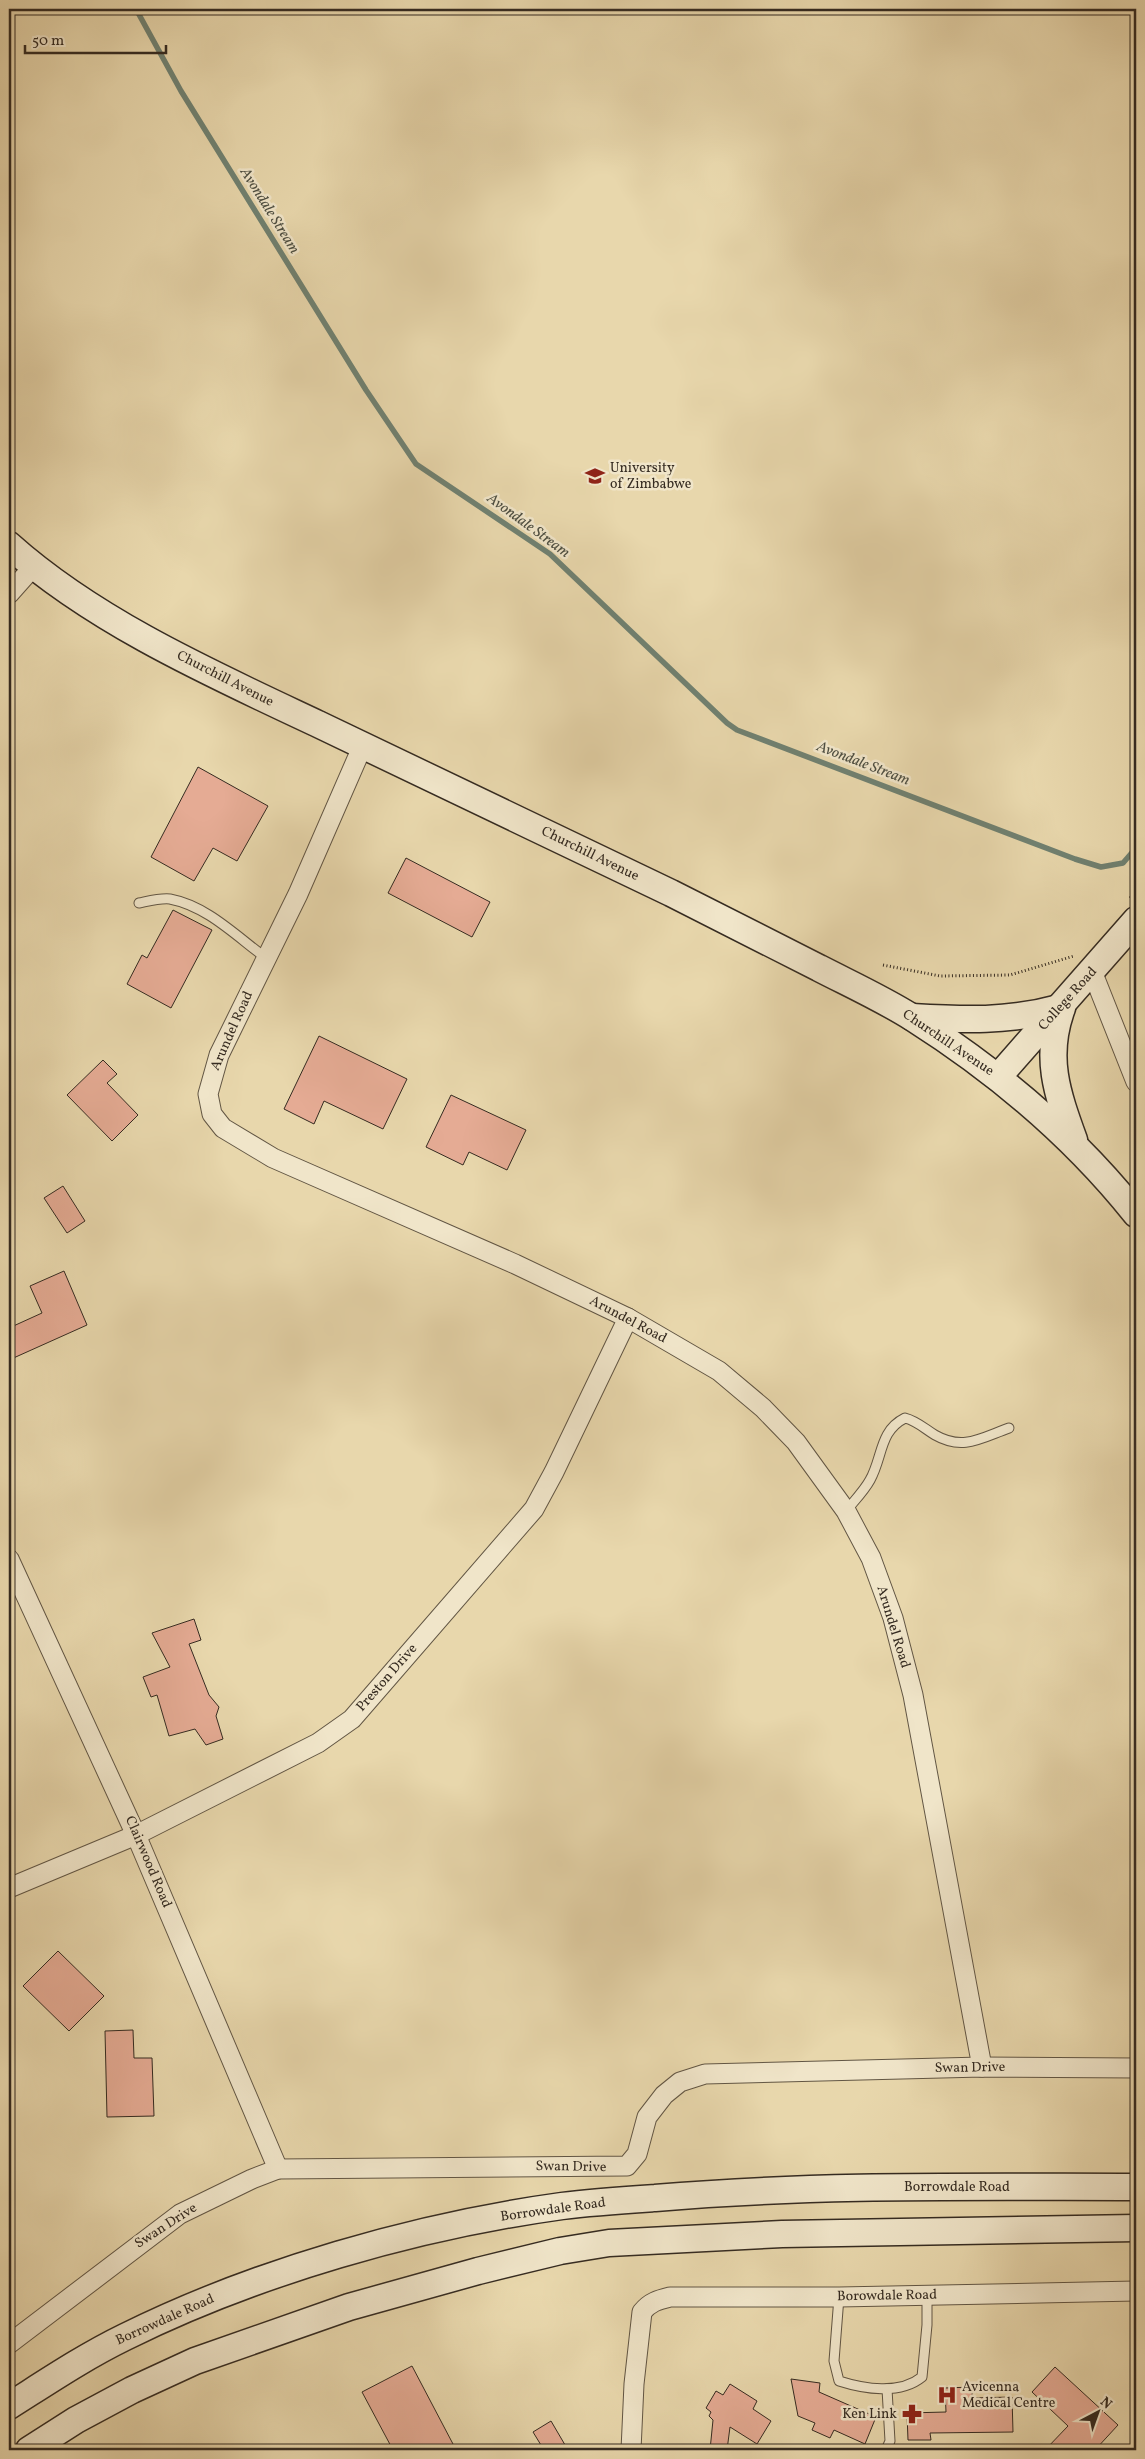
<svg xmlns="http://www.w3.org/2000/svg" width="1145" height="2459" font-family="Vollkorn,serif">
<rect width="100%" height="100%" fill="#e8d7ac"/>
<filter id="stains"><feTurbulence type="fractalNoise" baseFrequency=".004" numOctaves="4"/><feColorMatrix values="0 0 0 0 .2 0 0 0 0 .09 0 0 0 0 .02 0 0 0 .5 -.17"/></filter>
<radialGradient id="worn" r=".72"><stop offset=".6" stop-color="#630" stop-opacity="0"/><stop offset="1" stop-color="#630" stop-opacity=".3"/></radialGradient>
<g fill="none" stroke-linecap="round" stroke-linejoin="round">
<polyline stroke="#708171" stroke-width="5.5" points="136,9 181,91 366,390 416,464 550,554 727,723 737,730 1075,859 1101,867 1123,863 1136,848"/>
</g>
<g fill="#e5ab94" stroke="#352b21">
<polygon points="198,767 268,806 237,861 213,848 194,881 151,857"/>
<polygon points="406,858 490,902 472,937 388,893"/>
<polygon points="173,910 212,930 171,1008 127,984 142,955 147,958"/>
<polygon points="319,1036 407,1079 383,1129 324,1101 314,1124 284,1109"/>
<polygon points="103,1060 117,1074 107,1083 138,1115 112,1141 67,1095"/>
<polygon points="451,1095 526,1130 507,1170 469,1152 463,1165 426,1147"/>
<polygon points="63,1186 85,1221 67,1233 44,1198"/>
<polygon points="64,1271 87,1325 9,1360 9,1328 42,1313 30,1286"/>
<polygon points="194,1619 201,1640 189,1644 209,1695 219,1707 216,1716 223,1739 206,1745 195,1729 169,1736 157,1695 151,1697 143,1677 170,1667 152,1633"/>
<polygon points="58,1951 104,1996 69,2031 23,1986"/>
<polygon points="133,2030 134,2058 152,2058 154,2116 107,2117 105,2031"/>
<polygon points="412,2366 453,2444 442,2450 393,2450 362,2392"/>
<polygon points="1055,2367 1118,2425 1095,2450 1045,2450 1068,2426 1032,2392"/>
<polygon points="791,2379 820,2383 819,2392 876,2417 865,2444 834,2430 830,2438 812,2430 815,2423 798,2416"/>
<polygon points="730,2384 757,2401 753,2409 771,2421 757,2444 730,2427 727,2450 710,2450 713,2420 709,2416 711,2412 706,2408 716,2391 723,2395"/>
<polygon points="972,2387 972,2398 1012,2397 1013,2432 930,2433 931,2440 908,2440 907,2413 946,2412 945,2388"/>
<polygon points="551,2421 568,2450 544,2450 533,2432"/>
</g>
<g fill="none" stroke-linecap="round" stroke-linejoin="round">
<defs>
<g id="lane">
<path d="M139,903C149,901 160,898 170,899C207,906 236,936 266,958"/>
<path d="M846,1511C854,1501 864,1491 870,1480C883,1457 879,1431 905,1418C917,1421 925,1429 935,1435C963,1451 981,1438 1009,1428"/>
<path d="M839,2297L834,2361L839,2381C864,2389 900,2395 922,2377L927,2325V2295"/>
<polyline points="886,2450 890,2441 887,2389"/>
</g>
<g id="street">
<polyline points="9,594 33,567"/>
<polyline points="363,745 298,894 219,1055 208,1094 212,1114 223,1128 273,1158 515,1264 628,1318 719,1371 763,1408 796,1442 846,1511 871,1558 893,1618 913,1695 982,2067"/>
<polyline points="1092,971 1136,1082"/>
<polyline points="9,1559 136,1835 278,2169"/>
<polyline points="9,1888 136,1835 318,1743 352,1719 534,1509 554,1472 628,1318"/>
<polyline points="9,2344 180,2214 252,2179 278,2169 627,2166 637,2154 647,2117 664,2095 680,2082 705,2074 982,2067 1136,2068"/>
<path d="M631,2450L634,2384L642,2312C650,2302 658,2300 670,2297H839L1136,2291"/>
</g>
<g id="secondary">
<path d="M9,545C95,622 214,675 318,724C436,780 554,836 671,893C721,918 770,943 819,968C850,984 883,999 913,1018C998,1072 1073,1135 1136,1214"/>
<path d="M1062,1008C1044,1057 1057,1093 1074,1140"/>
<path d="M912,1017C964,1020 1008,1022 1059,1008"/>
<polyline points="998,1077 1136,920"/>
<path d="M9,2406C47,2382 84,2357 125,2337C256,2272 417,2226 562,2206C592,2202 624,2200 655,2198C815,2184 976,2187 1136,2187"/>
<polyline points="29,2450 76,2420 132,2390 195,2361 349,2307 478,2271 560,2251 609,2243 782,2234 1136,2228"/>
</g>
</defs>
<use href="#lane" stroke="#625644" stroke-width="11"/>
<use href="#street" stroke="#625644" stroke-width="21"/>
<use href="#secondary" stroke="#352b21" stroke-width="29"/>
<g stroke="#352b21" stroke-width="3" stroke-dasharray="1 2.5" stroke-linecap="butt">
<polyline points="1130,898 1136,892"/>
<polyline points="883,965 940,976 1010,975 1074,956"/>
</g>
<use href="#lane" stroke="#f0e5c9" stroke-width="9"/>
<use href="#street" stroke="#f0e5c9" stroke-width="19"/>
<use href="#secondary" stroke="#f0e5c9" stroke-width="26"/>
</g>
<defs>
<symbol id="university-bare" viewBox="-9 -9 18 18"><path d="M0-5L7-2L0 1L-7-2ZM-4 1L0 2.5L4 1V4Q0 6-4 4Z" fill="#8f2418" stroke="#f0e5c9" stroke-width="2.5" paint-order="stroke"/></symbol>
<symbol id="hospital-bare" viewBox="-9 -9 18 18"><path d="M-5-5h3v3.5h4V-5h3V5h-3V1.5h-4V5h-3Z" fill="#8f2418" stroke="#f0e5c9" stroke-width="2.5" paint-order="stroke"/></symbol>
<symbol id="pharmacy-bare" viewBox="-9 -9 18 18"><path d="M-2-6h4v4h4v4h-4v4h-4v-4h-4v-4h4Z" fill="#8f2418" stroke="#f0e5c9" stroke-width="2.5" paint-order="stroke"/></symbol>
</defs>
<g fill-rule="evenodd">
<use href="#university-bare" x="581" y="462" width="28" height="28"/>
<use href="#hospital-bare" x="933" y="2381" width="28" height="28"/>
<use href="#pharmacy-bare" x="898" y="2400" width="28" height="28"/>
</g>
<g text-anchor="middle" dominant-baseline="central" stroke-width="5" stroke-linejoin="round" paint-order="stroke">
<g font-size="14" fill="#352b21" stroke="#f0e5c9" text-anchor="start">
<text x="610" y="468">University<tspan x="610" dy="16">of Zimbabwe</tspan></text>
<text x="962" y="2387">Avicenna<tspan x="962" dy="16">Medical Centre</tspan></text>
<text x="897" y="2414" text-anchor="end">Ken Link</text>
</g>
<g font-size="14" fill="#352b21" stroke="#f0e5c9">
<text transform="translate(225 679) rotate(27)">Churchill Avenue</text>
<text transform="translate(590 854) rotate(26)">Churchill Avenue</text>
<text transform="translate(1068 999) rotate(-48)">College Road</text>
<text transform="translate(232 1031) rotate(-66)">Arundel Road</text>
<text transform="translate(948 1043) rotate(34)">Churchill Avenue</text>
<text transform="translate(628 1320) rotate(28)">Arundel Road</text>
<text transform="translate(893 1627) rotate(73)">Arundel Road</text>
<text transform="translate(387 1678) rotate(-49)">Preston Drive</text>
<text transform="translate(148 1862) rotate(67)">Clairwood Road</text>
<text transform="translate(970 2068) rotate(-1)">Swan Drive</text>
<text transform="translate(571 2167) rotate(1)">Swan Drive</text>
<text x="957" y="2187">Borrowdale Road</text>
<text transform="translate(553 2210) rotate(-8)">Borrowdale Road</text>
<text transform="translate(166 2226) rotate(-33)">Swan Drive</text>
<text transform="translate(887 2296) rotate(-1)">Borowdale Road</text>
<text transform="translate(165 2320) rotate(-24)">Borrowdale Road</text>
</g>
<g font-size="15" font-style="italic" fill="#4e4f42" stroke="#f0e5c9">
<text transform="translate(269 211) rotate(58)">Avondale Stream</text>
<text transform="translate(528 526) rotate(36)">Avondale Stream</text>
<text transform="translate(863 764) rotate(21)">Avondale Stream</text>
</g>
</g>
<rect width="1145" height="2459" fill="none" stroke="#e8d7ac" stroke-width="30"/>
<rect x="10" y="10" width="1125" height="2439" fill="none" stroke="#352b21" stroke-width="2.5"/>
<rect x="15" y="15" width="1115" height="2429" fill="none" stroke="#352b21"/>
<g transform="translate(1098 2412) rotate(41)" stroke="#f0e5c9" stroke-width="4" paint-order="stroke">
<path d="M0-4L9 19L0 12L-9 19Z" fill="#352b21"/>
<text y="-8" font-size="14" font-weight="bold" text-anchor="middle" fill="#352b21">N</text>
</g>
<path d="M25 45v8h141v-8" fill="none" stroke="#352b21" stroke-width="2.5"/>
<text x="32" y="45" font-size="15" fill="#352b21" stroke="#f0e5c9" stroke-width="4" paint-order="stroke">50 m</text>
<rect width="100%" height="100%" filter="url(#stains)"/>
<rect width="100%" height="100%" fill="url(#worn)"/>
</svg>
